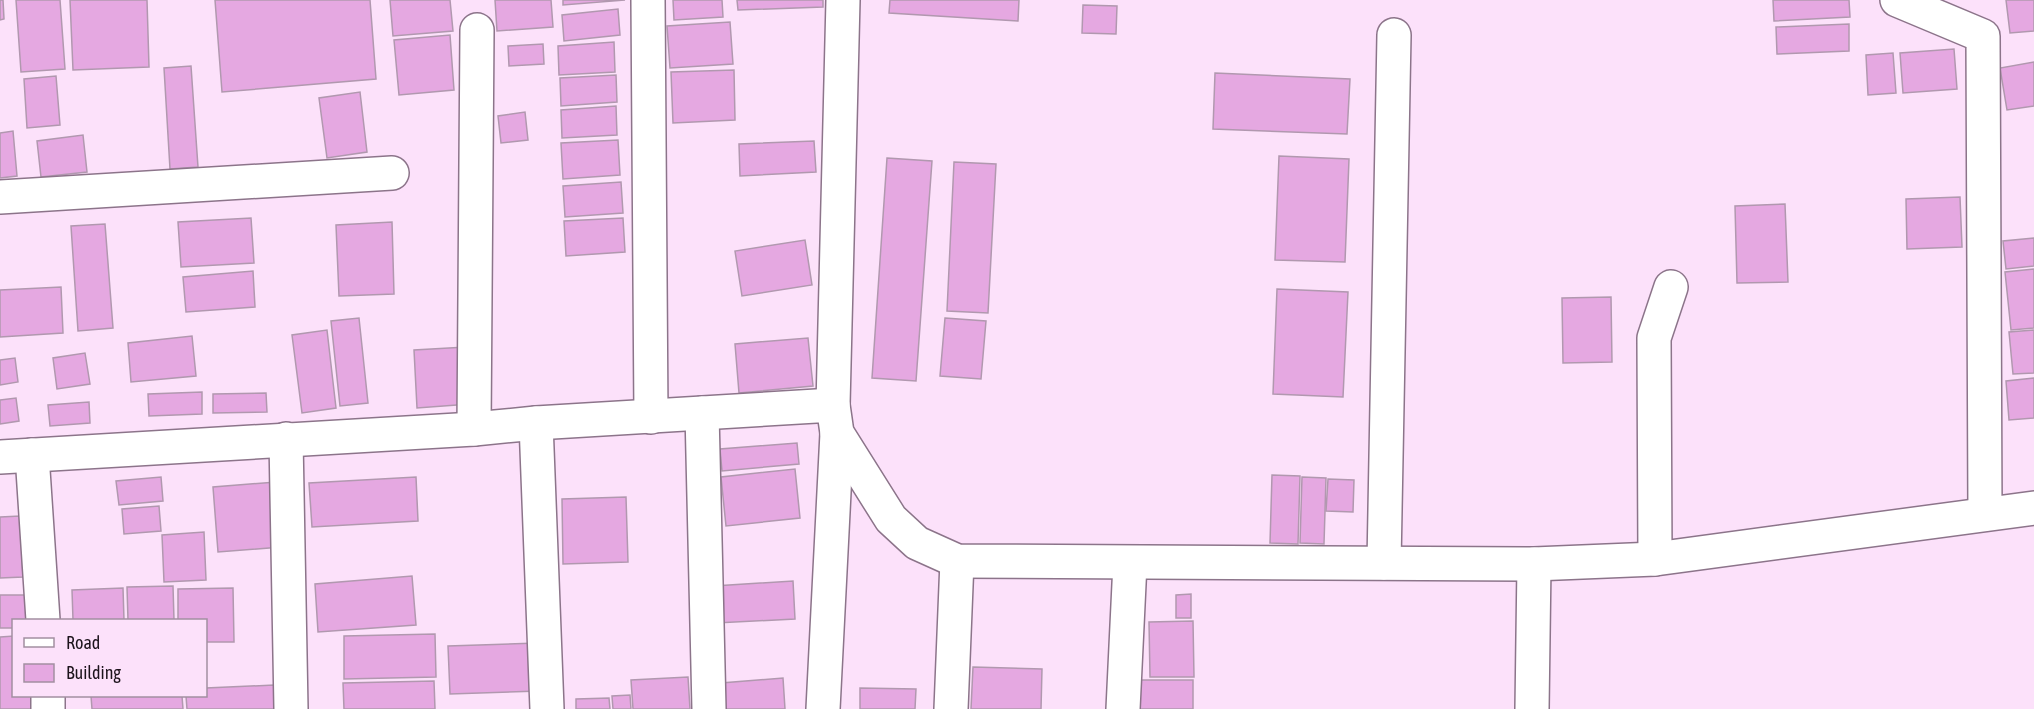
<svg xmlns="http://www.w3.org/2000/svg" width="2034" height="709" font-family="'Asap Condensed',sans-serif">
<rect width="100%" height="100%" fill="#fce1fa"/>
<g fill="#e5a8e1" stroke="#b198af" stroke-width="1.5">
<polygon points="0,0 3,0 4,19 0,20"/>
<polygon points="16,0 60,0 65,69 21,72"/>
<polygon points="70,0 147,0 149,67 73,70"/>
<polygon points="215,0 370,0 376,79 222,92"/>
<polygon points="390,0 450,0 453,31 393,36"/>
<polygon points="495,0 551,0 553,27 497,31"/>
<polygon points="563,0 625,0 563,5"/>
<polygon points="673,0 722,0 723,17 674,20"/>
<polygon points="737,0 823,0 823,7 738,10"/>
<polygon points="890,0 1019,0 1018,21 889,13"/>
<polygon points="1773,0 1849,0 1850,17 1774,21"/>
<polygon points="2006,0 2034,0 2034,31 2010,33"/>
<polygon points="1083,5 1117,6 1116,34 1082,33"/>
<polygon points="618,9 620,35 564,41 562,15"/>
<polygon points="730,22 733,64 670,68 667,26"/>
<polygon points="1849,24 1849,51 1777,54 1776,27"/>
<polygon points="450,35 454,90 399,95 394,40"/>
<polygon points="614,42 615,72 559,75 558,46"/>
<polygon points="543,44 544,64 509,66 508,46"/>
<polygon points="1954,49 1957,89 1903,93 1900,53"/>
<polygon points="1893,53 1896,93 1868,95 1866,55"/>
<polygon points="2034,62 2034,106 2007,110 2000,68"/>
<polygon points="191,66 198,167 170,169 164,68"/>
<polygon points="734,70 735,120 673,123 671,72"/>
<polygon points="1215,73 1350,79 1347,134 1213,129"/>
<polygon points="616,75 617,102 561,106 560,78"/>
<polygon points="56,76 60,125 27,128 24,79"/>
<polygon points="360,92 367,152 327,158 319,98"/>
<polygon points="616,106 617,135 562,138 561,110"/>
<polygon points="525,112 528,140 501,143 498,116"/>
<polygon points="13,131 17,176 0,178 0,133"/>
<polygon points="83,135 87,172 41,177 37,141"/>
<polygon points="618,140 620,175 563,179 561,143"/>
<polygon points="814,141 816,172 740,176 739,144"/>
<polygon points="1279,156 1349,159 1345,262 1275,260"/>
<polygon points="887,158 932,161 916,381 872,378"/>
<polygon points="954,162 996,164 988,313 947,311"/>
<polygon points="621,182 623,213 565,217 563,186"/>
<polygon points="1960,197 1962,247 1907,249 1906,199"/>
<polygon points="1785,204 1788,282 1737,283 1735,206"/>
<polygon points="251,218 254,263 181,267 178,222"/>
<polygon points="623,218 625,252 566,256 564,221"/>
<polygon points="392,222 394,294 339,296 336,225"/>
<polygon points="105,224 113,328 78,331 71,226"/>
<polygon points="2034,238 2034,266 2006,269 2003,241"/>
<polygon points="805,240 812,285 742,296 735,251"/>
<polygon points="2034,269 2034,328 2011,330 2005,272"/>
<polygon points="253,271 255,307 186,312 183,277"/>
<polygon points="61,287 63,333 0,337 0,290"/>
<polygon points="1277,289 1348,292 1343,397 1273,394"/>
<polygon points="1611,297 1612,362 1563,363 1562,298"/>
<polygon points="359,318 368,403 340,406 331,321"/>
<polygon points="945,318 986,321 981,379 940,376"/>
<polygon points="327,330 336,408 302,413 292,335"/>
<polygon points="2034,330 2034,373 2013,374 2009,332"/>
<polygon points="192,336 196,376 131,382 128,343"/>
<polygon points="808,338 813,386 739,393 735,344"/>
<polygon points="466,347 470,404 417,408 414,350"/>
<polygon points="85,353 90,384 57,389 53,358"/>
<polygon points="15,358 18,382 0,385 0,360"/>
<polygon points="2034,378 2034,418 2009,420 2006,381"/>
<polygon points="202,392 202,414 149,416 148,394"/>
<polygon points="266,393 267,412 213,413 213,394"/>
<polygon points="16,398 19,421 0,424 0,400"/>
<polygon points="89,402 90,423 50,426 48,405"/>
<polygon points="797,443 799,464 722,471 720,449"/>
<polygon points="795,469 800,518 726,526 721,477"/>
<polygon points="1272,475 1300,476 1298,544 1270,543"/>
<polygon points="161,477 163,501 119,505 116,481"/>
<polygon points="416,477 418,521 312,527 309,483"/>
<polygon points="1302,477 1326,478 1324,544 1300,543"/>
<polygon points="1328,479 1354,480 1353,512 1326,511"/>
<polygon points="276,482 281,547 218,552 213,487"/>
<polygon points="626,497 628,562 563,564 562,499"/>
<polygon points="159,506 161,531 124,534 122,509"/>
<polygon points="20,516 23,577 0,578 0,517"/>
<polygon points="204,532 206,580 164,582 162,535"/>
<polygon points="412,576 416,625 318,632 315,584"/>
<polygon points="793,581 795,619 716,623 714,586"/>
<polygon points="173,586 174,620 128,620 127,587"/>
<polygon points="123,588 124,620 73,620 72,590"/>
<polygon points="233,588 234,642 206,642 206,620 178,620 178,589"/>
<polygon points="1191,594 1191,618 1176,618 1176,595"/>
<polygon points="0,595 31,595 31,620 14,620 14,628 0,628"/>
<polygon points="1193,621 1194,677 1150,677 1149,622"/>
<polygon points="435,634 436,677 344,679 344,636"/>
<polygon points="14,636 14,696 35,696 36,709 0,709 0,637"/>
<polygon points="537,643 539,691 450,694 448,646"/>
<polygon points="973,667 1042,669 1041,709 971,709"/>
<polygon points="688,677 690,709 633,709 631,680"/>
<polygon points="783,678 785,709 723,709 721,683"/>
<rect x="1139" y="680" width="54" height="29"/>
<polygon points="434,681 435,709 344,709 343,683"/>
<polygon points="274,685 276,709 187,709 186,696 206,696 206,688"/>
<polygon points="860,688 916,689 915,709 860,709"/>
<polygon points="630,695 631,709 613,709 612,696"/>
<polygon points="91,696 182,696 183,709 92,709"/>
<polygon points="609,698 610,709 576,709 576,699"/>
</g>
<g fill="none" stroke-linecap="round" stroke-linejoin="round">
<defs>
<g id="street">
<polyline points="648,0 651,417"/>
<polyline points="1897,0 1983,36 1985,514"/>
<polyline points="0,197 392,173"/>
<polyline points="833,405 843,0"/>
<polyline points="702,413 709,709"/>
<polyline points="536,423 547,709"/>
<polyline points="474,429 477,30"/>
<polyline points="286,439 291,709"/>
<polyline points="32,455 43,620"/>
<polyline points="0,457 474,429 536,423 833,405 837,433 891,519 917,543 957,561 1534,564 1655,559 2034,508"/>
<polyline points="1655,559 1654,338 1671,287"/>
<polyline points="1384,563 1394,35"/>
<polyline points="48,696 48,709"/>
<polyline points="823,709 837,433"/>
<polyline points="951,709 957,561"/>
<polyline points="1123,709 1130,563"/>
<polyline points="1532,709 1534,564"/>
</g>
</defs>
<use href="#street" stroke="#8c748a" stroke-width="36"/>
<use href="#street" stroke="#fff" stroke-width="33"/>
</g>
<rect x="12" y="619" width="195" height="78" fill="#fce1fa" stroke="#a28fa1" stroke-width="1.5"/>
<rect x="24" y="638" width="30" height="9" fill="#ffffff" stroke="#a28fa1" stroke-width="1.5"/>
<text x="66" y="649" font-size="18" fill="#1c131b">Road</text>
<rect x="24" y="664" width="30" height="18" fill="#e5a8e1" stroke="#a28fa1" stroke-width="1.5"/>
<text x="66" y="679" font-size="18" fill="#1c131b">Building</text>
</svg>
